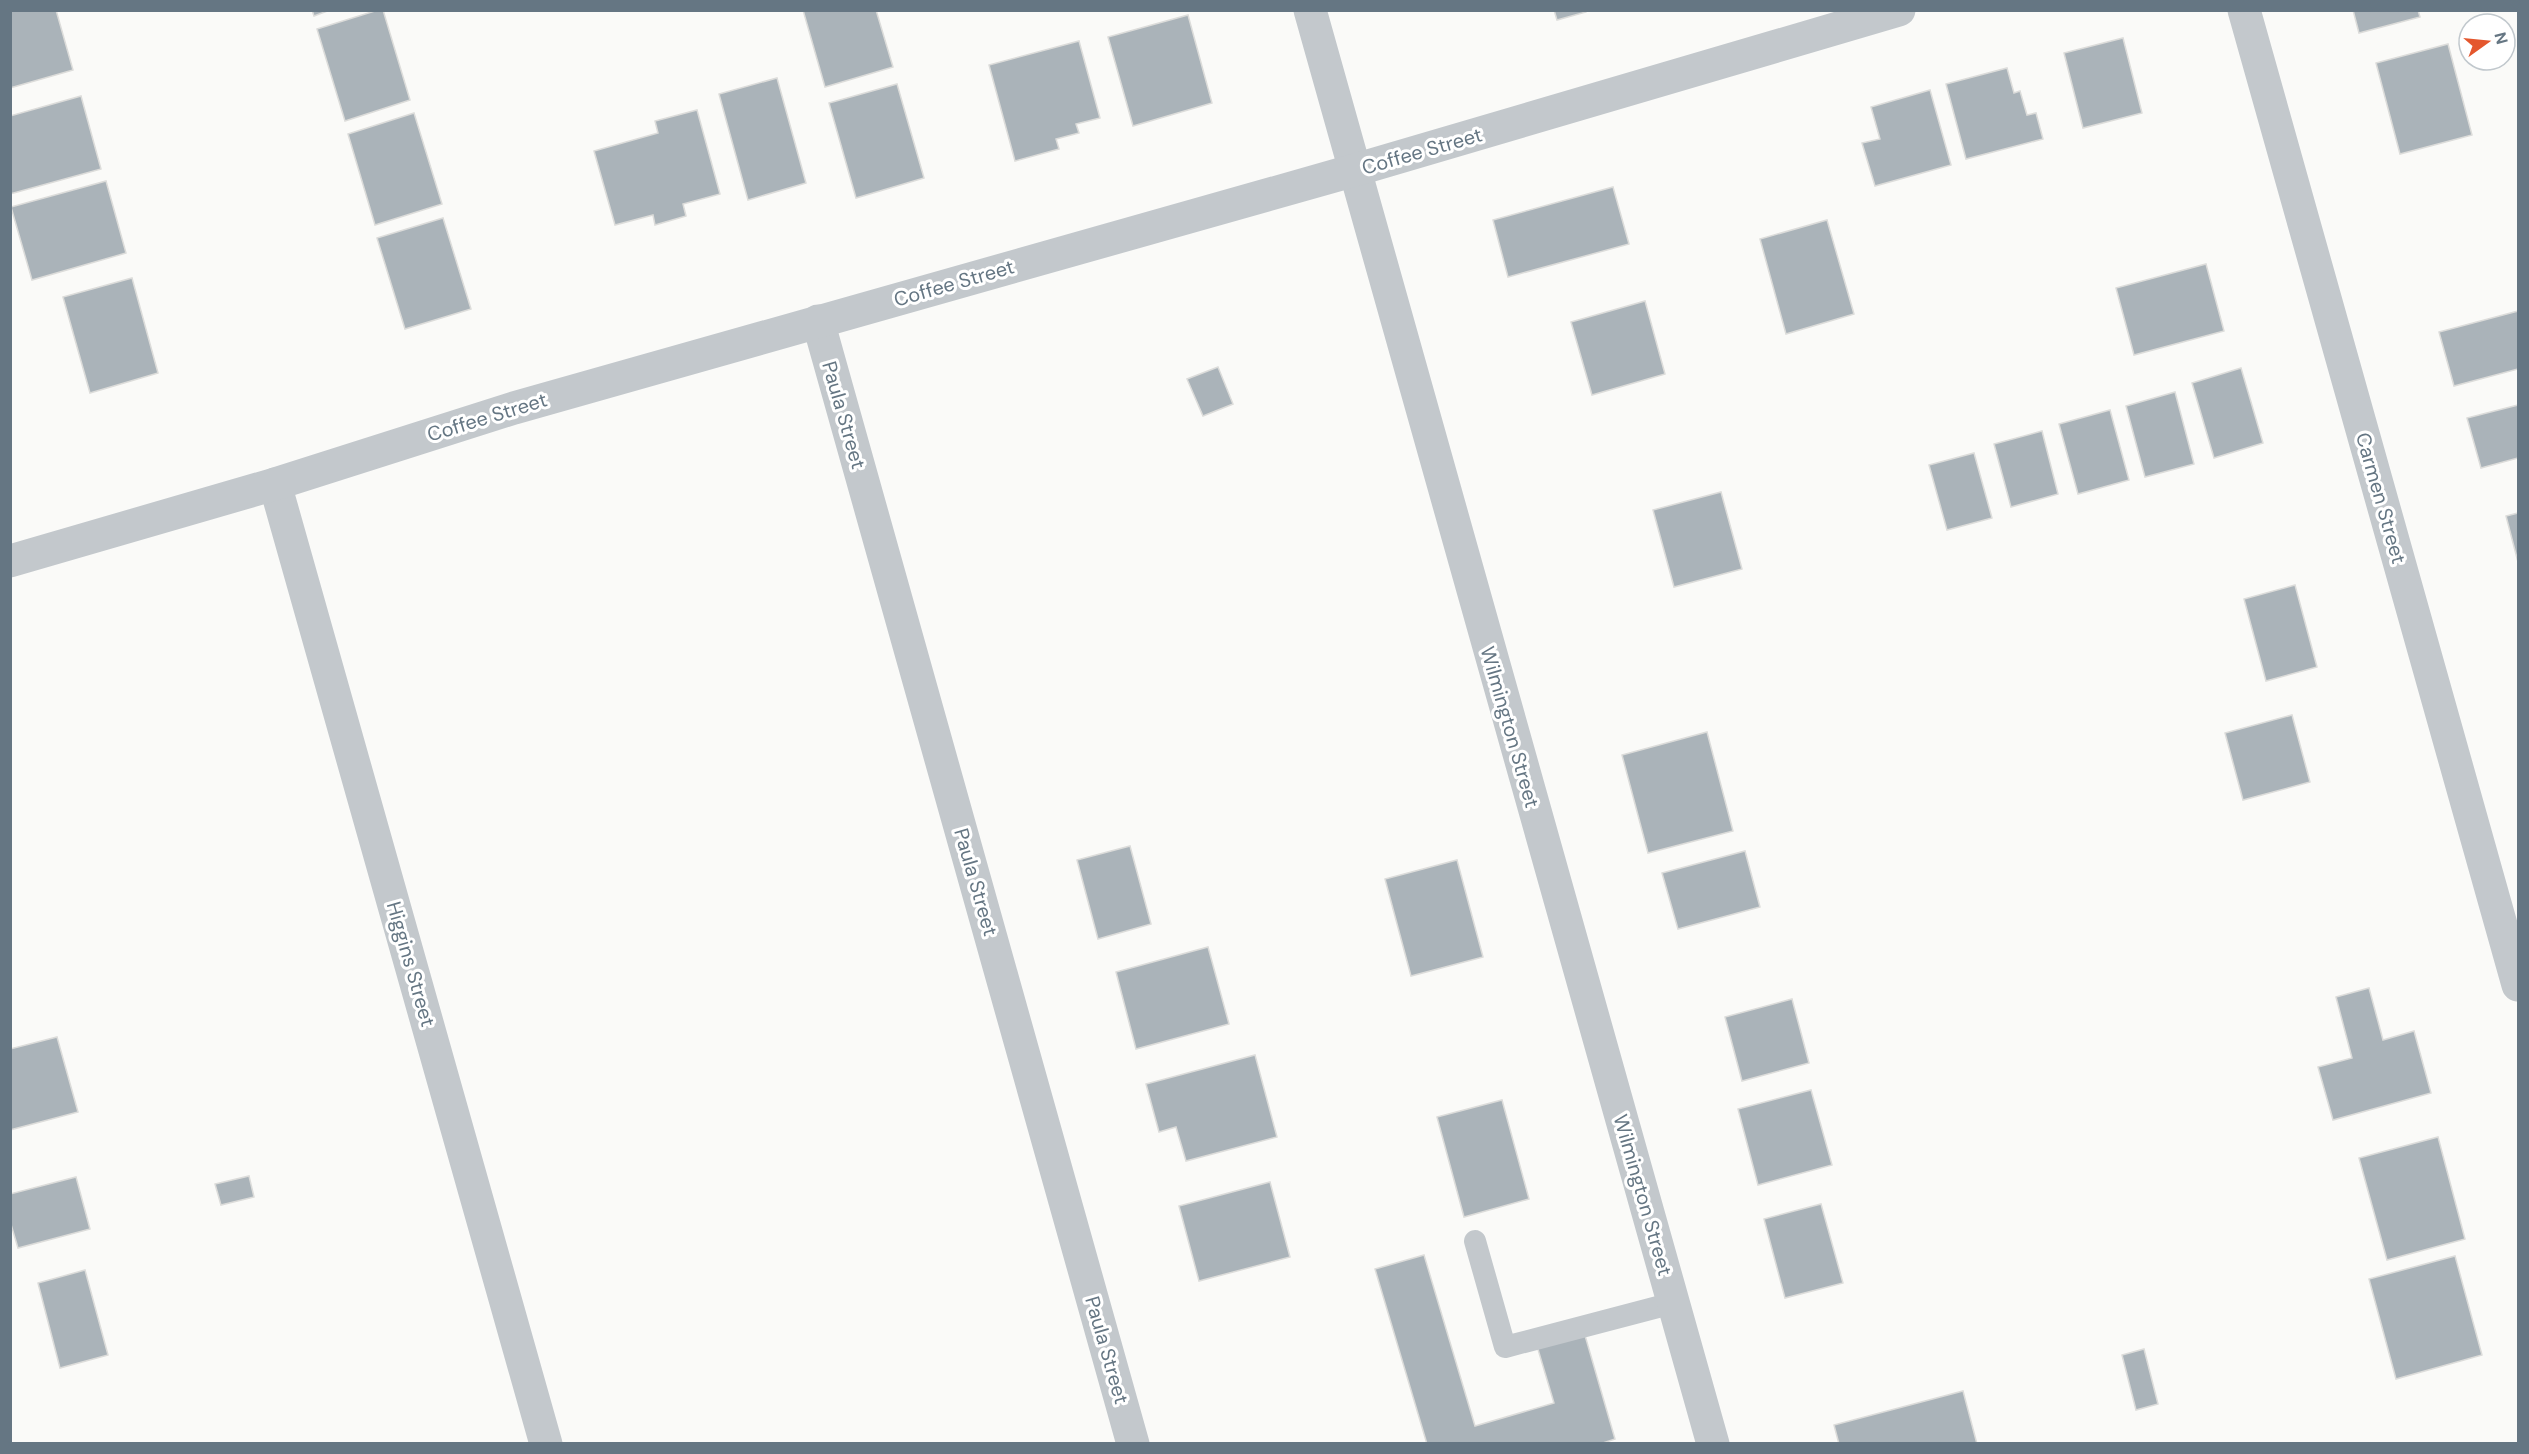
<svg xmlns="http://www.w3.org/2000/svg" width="2529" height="1454" font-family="'DM Sans',sans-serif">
<rect width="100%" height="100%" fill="#fafaf8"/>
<g fill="#aab3b9" stroke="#dcdcda" stroke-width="1.5">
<polygon points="10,10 56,10 73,70 10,88"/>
<polygon points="312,10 330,10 314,16"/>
<polygon points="378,10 383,10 410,100 345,121 317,29"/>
<polygon points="803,10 876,10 893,67 825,87"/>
<polygon points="1554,10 1586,10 1586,12 1557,20"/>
<polygon points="2353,10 2418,10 2420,17 2359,33"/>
<polygon points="1188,15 1212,103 1133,126 1108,37"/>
<polygon points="2123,38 2142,113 2083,128 2064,53"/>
<polygon points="1079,41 1100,118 1076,124 1079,133 1056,139 1059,149 1015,161 989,65"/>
<polygon points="2448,44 2472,135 2400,154 2376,63"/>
<polygon points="2007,68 2014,93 2020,91 2027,115 2036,113 2043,139 1966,159 1946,84"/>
<polygon points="777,78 806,183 748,200 719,94"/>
<polygon points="897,84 924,178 856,198 829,103"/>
<polygon points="1930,90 1951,165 1875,186 1862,143 1880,139 1871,107"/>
<polygon points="81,96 101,169 10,194 10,116"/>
<polygon points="697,110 720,194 683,204 686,216 655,225 653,215 615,225 594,151 658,133 655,121"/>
<polygon points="414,113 442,204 375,225 348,134"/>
<polygon points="106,181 126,253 32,280 11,207"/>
<polygon points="1613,187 1629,244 1508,277 1493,220"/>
<polygon points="443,218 471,309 405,329 377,238"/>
<polygon points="1827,220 1854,314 1786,334 1760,239"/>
<polygon points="2206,264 2224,331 2134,355 2116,288"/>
<polygon points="132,278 158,373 90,393 63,297"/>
<polygon points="1645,301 1665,374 1592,395 1571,322"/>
<polygon points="2518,311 2518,369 2454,386 2439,332"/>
<polygon points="1218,367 1233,404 1203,416 1187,379"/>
<polygon points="2241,368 2263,443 2214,458 2192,383"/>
<polygon points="2175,392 2194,464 2145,477 2126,406"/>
<polygon points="2518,405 2518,458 2481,468 2467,418"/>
<polygon points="2110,410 2129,480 2078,494 2059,424"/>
<polygon points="2042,431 2058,494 2011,507 1994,444"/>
<polygon points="1974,453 1992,518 1947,530 1929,465"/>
<polygon points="1721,492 1742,569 1674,587 1653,510"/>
<polygon points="2518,513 2518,562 2506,516"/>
<polygon points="2295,585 2317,667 2266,681 2244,599"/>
<polygon points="2292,715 2310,782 2243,800 2225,733"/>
<polygon points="1707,732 1733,831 1648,853 1622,755"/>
<polygon points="1130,846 1151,924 1098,939 1077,860"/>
<polygon points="1745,851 1760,907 1678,929 1662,873"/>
<polygon points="1457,860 1483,957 1411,976 1385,879"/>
<polygon points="1208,947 1229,1024 1136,1049 1116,972"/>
<polygon points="2369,988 2383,1040 2414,1031 2431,1093 2333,1120 2318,1067 2352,1058 2336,997"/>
<polygon points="1792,999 1809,1063 1742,1081 1725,1017"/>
<polygon points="57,1037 78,1112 10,1130 10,1049"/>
<polygon points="1255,1055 1277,1137 1186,1161 1176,1127 1159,1132 1146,1084"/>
<polygon points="1811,1090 1832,1165 1758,1185 1738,1109"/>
<polygon points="1502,1100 1529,1199 1464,1217 1437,1117"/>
<polygon points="2438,1137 2465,1239 2387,1260 2359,1158"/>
<polygon points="249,1176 254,1197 221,1205 215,1184"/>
<polygon points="76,1177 90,1229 18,1248 10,1221 10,1194"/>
<polygon points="1270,1182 1290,1257 1199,1281 1179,1206"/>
<polygon points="1821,1204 1843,1283 1785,1298 1764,1219"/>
<polygon points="1424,1255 1475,1426 1554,1403 1537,1346 1584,1332 1615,1439 1600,1444 1427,1444 1375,1269"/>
<polygon points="2455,1256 2482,1355 2396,1379 2369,1279"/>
<polygon points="85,1270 108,1355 60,1368 38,1283"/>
<polygon points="2144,1349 2158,1404 2136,1410 2122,1355"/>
<polygon points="1963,1391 1977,1444 1839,1444 1834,1425"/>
</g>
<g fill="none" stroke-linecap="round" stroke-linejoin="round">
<polyline stroke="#c3c8cc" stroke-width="22" points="1475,1241 1505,1347 1673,1303"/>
<g stroke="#c3c8cc" stroke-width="33">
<polyline points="1310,10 1713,1444"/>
<polyline points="2244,10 2518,985"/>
<polyline points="818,321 1133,1444"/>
<polyline points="275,484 546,1444"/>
<polyline points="10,561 275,484 514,408 1355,170 1899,10"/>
</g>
</g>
<g text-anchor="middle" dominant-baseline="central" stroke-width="6" stroke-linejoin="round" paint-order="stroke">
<g font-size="20" fill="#657683" stroke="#fff">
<text transform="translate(1422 151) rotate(-16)">Coffee Street</text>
<text transform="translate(954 283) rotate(-16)">Coffee Street</text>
<text transform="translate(844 415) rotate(74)">Paula Street</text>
<text transform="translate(487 417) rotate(-17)">Coffee Street</text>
<text transform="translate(2381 498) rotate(74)">Carmen Street</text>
<text transform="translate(1510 727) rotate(74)">Wilmington Street</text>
<text transform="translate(976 882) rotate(74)">Paula Street</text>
<text transform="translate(411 964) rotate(74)">Higgins Street</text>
<text transform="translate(1643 1195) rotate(74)">Wilmington Street</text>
<text transform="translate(1107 1350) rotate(74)">Paula Street</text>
</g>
</g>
<rect width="2529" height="1454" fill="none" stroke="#657683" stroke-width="24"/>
<g transform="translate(2487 42) rotate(75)"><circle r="28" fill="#ffffff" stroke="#c1c8cd" stroke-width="1.5"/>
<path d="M0-4.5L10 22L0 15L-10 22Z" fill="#e4572e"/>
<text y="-9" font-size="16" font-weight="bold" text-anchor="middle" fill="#657683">N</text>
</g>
</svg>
